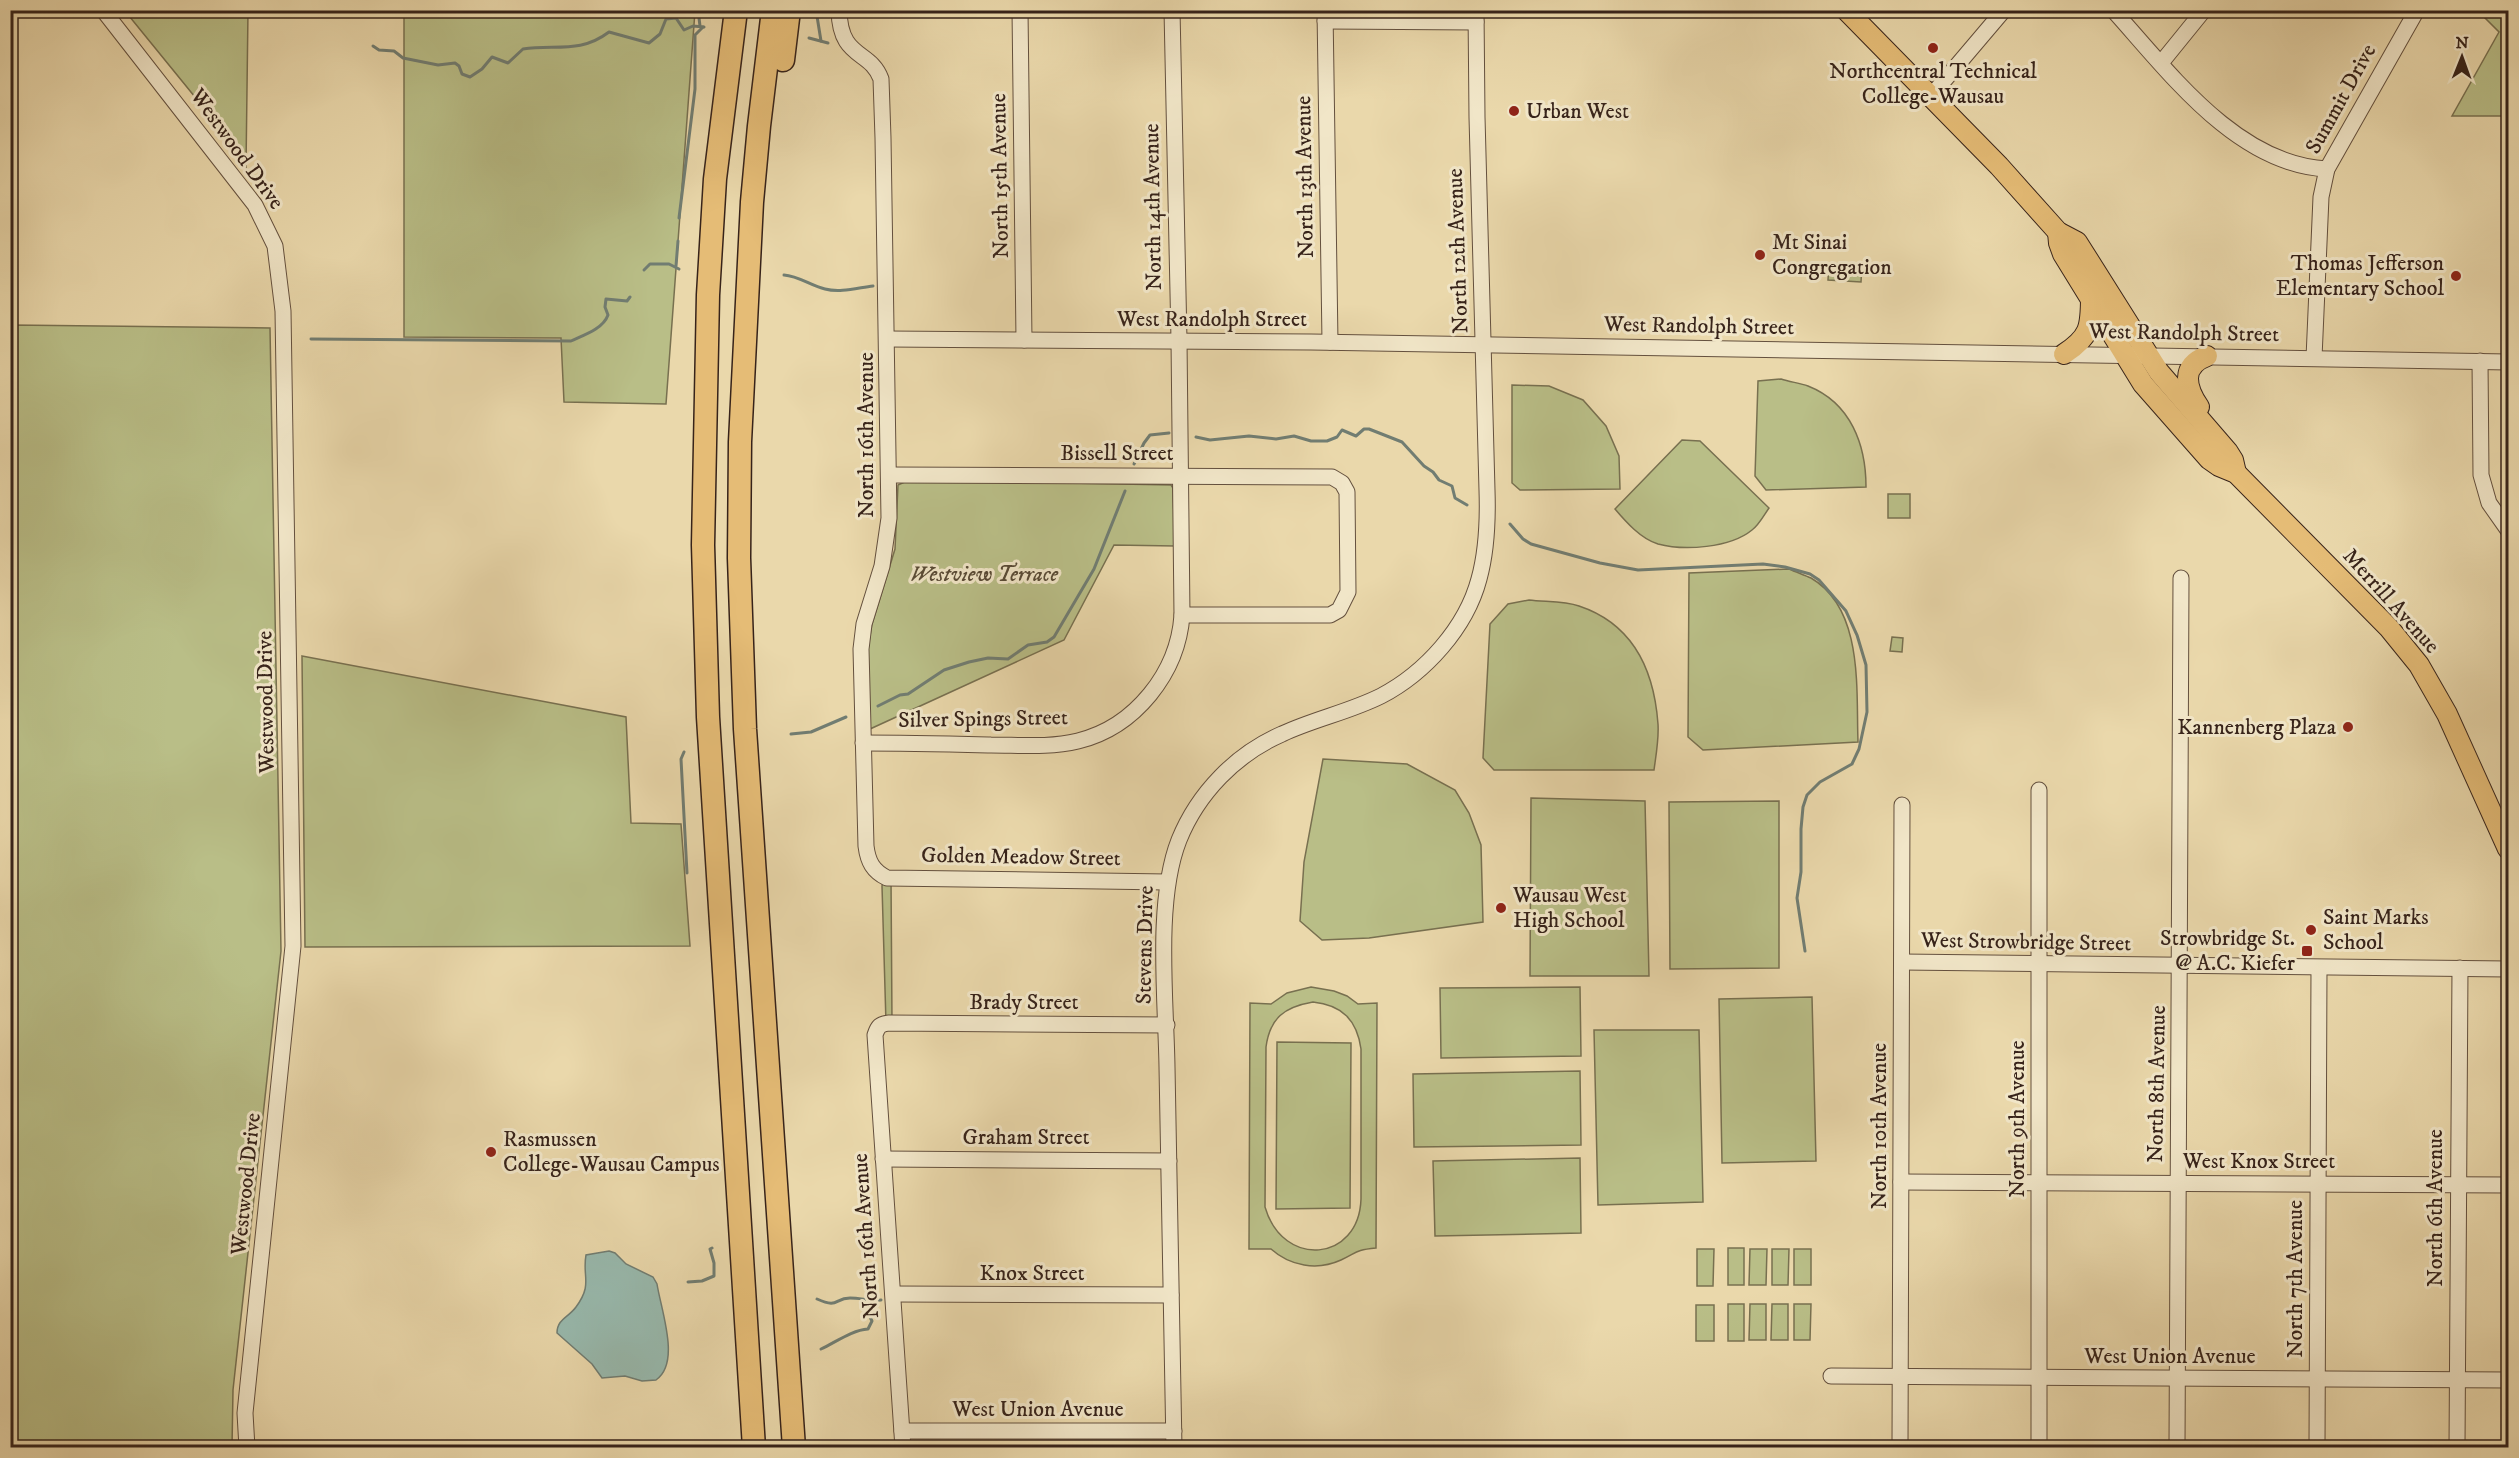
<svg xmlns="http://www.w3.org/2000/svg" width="2519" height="1458" font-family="'IM FELL DW Pica',serif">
<rect width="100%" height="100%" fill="#ead8ab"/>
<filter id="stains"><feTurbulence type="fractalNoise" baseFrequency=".00333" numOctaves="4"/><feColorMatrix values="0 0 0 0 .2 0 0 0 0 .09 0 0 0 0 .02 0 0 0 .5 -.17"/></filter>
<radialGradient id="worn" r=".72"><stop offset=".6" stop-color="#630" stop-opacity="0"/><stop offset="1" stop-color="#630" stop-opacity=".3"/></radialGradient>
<g fill="#b9be87" stroke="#787050" stroke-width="1.5" fill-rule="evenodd">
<polygon points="125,11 248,11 246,167 208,113"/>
<polygon points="404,11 695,11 666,404 564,402 561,338 404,337"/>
<polygon points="2478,11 2508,11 2508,116 2452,116 2499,32"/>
<polygon points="1829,263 1862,265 1861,282 1828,280"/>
<polygon points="11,325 270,328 281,951 233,1390 232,1447 11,1445"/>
<path d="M1781,379C1790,382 1800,383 1808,386C1851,403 1866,445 1866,487L1766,490L1755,476L1758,381Z"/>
<polygon points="1512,385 1549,386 1583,400 1606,426 1619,456 1620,489 1520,490 1512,483"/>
<path d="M1682,440L1700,441L1769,508C1764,515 1759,525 1752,530C1730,548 1684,551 1658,544C1641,539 1626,522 1615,509Z"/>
<polygon points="909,480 1171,485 1173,488 1175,546 1114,545 1064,640 870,729 867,659 869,642 872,624 895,549 898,485"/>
<rect x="1888" y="494" width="22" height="24"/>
<path d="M1789,569C1796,572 1804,575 1811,578C1864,609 1856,690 1858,742L1703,750L1688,737L1689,573Z"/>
<path d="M1529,600C1545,602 1564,601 1579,606C1633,624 1654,669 1658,724C1659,739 1656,755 1654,770H1494L1483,758L1490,624L1508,604Z"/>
<polygon points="1892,637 1903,638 1902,652 1890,651"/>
<polygon points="302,656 626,717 631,823 681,824 690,946 305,947"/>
<polygon points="1323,759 1407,764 1455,790 1469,813 1481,845 1483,922 1369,938 1322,940 1300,921 1304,862"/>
<polygon points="1531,798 1645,801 1649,976 1530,976"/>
<polygon points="1779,801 1779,968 1670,969 1669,802"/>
<polygon points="884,876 891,878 892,1023 886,1023 882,886"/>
<path d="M1311,987L1334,991L1347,996L1358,1004L1377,1003L1376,1248C1355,1250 1358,1252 1341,1260C1317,1271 1290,1266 1271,1249H1249L1250,1003L1271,1004L1287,993ZM1313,1002C1342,1005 1357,1020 1361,1049V1199C1359,1262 1283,1269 1265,1207L1266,1047C1270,1018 1284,1007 1313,1002Z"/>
<polygon points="1580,987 1581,1056 1441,1058 1440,988"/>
<polygon points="1812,997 1816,1161 1722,1163 1719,999"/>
<polygon points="1594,1030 1699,1030 1703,1202 1598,1205"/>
<polygon points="1277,1042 1351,1043 1350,1208 1276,1209"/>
<polygon points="1580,1071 1581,1145 1414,1147 1413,1074"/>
<polygon points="1580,1158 1581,1233 1435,1236 1433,1161"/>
<rect x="1728" y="1248" width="16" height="37"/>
<polygon points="1697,1249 1714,1249 1713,1286 1697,1286"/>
<polygon points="1750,1249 1767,1249 1766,1285 1749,1285"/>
<polygon points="1772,1249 1789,1249 1788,1285 1772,1285"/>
<rect x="1794" y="1249" width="17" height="36"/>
<rect x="1728" y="1304" width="16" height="37"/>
<polygon points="1750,1304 1766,1304 1766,1340 1749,1340"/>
<polygon points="1772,1304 1788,1304 1788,1340 1771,1340"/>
<polygon points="1794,1304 1811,1304 1810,1340 1794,1340"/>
<rect x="1696" y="1305" width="18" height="36"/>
</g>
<path fill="#98b9ad" stroke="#717d72" stroke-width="1.5" d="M609,1251L615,1253L626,1264L653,1277L657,1284C661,1310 681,1363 656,1380L642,1381L625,1376L602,1378L592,1364L557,1333C557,1319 569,1317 576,1307C593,1284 582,1277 586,1255Z"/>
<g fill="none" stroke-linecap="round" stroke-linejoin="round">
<g stroke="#717d72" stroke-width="3">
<polyline points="698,10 700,26"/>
<polyline points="816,10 821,41"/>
<polyline points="809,38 828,43"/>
<path d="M373,46L379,50L394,51L403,58L438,65L455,63L459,66L462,74L470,77L482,69L492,57L508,63L523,49C555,44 580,54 609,32L649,43L660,34L666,19L676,18L684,30L693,26L704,27"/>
<polyline points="679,218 695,89 695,35 703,27"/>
<polyline points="676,266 678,241"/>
<polyline points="644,270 650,264 669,264 679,269"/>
<path d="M784,275C799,276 811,286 825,289C840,293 857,288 873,286"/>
<path d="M311,339L571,341C584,335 603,329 608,315L605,307L606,299L627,301L630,297"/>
<polyline points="1196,437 1210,440 1249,436 1276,439 1294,436 1311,441 1327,441 1337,437 1342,430 1356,436 1364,429 1369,429 1402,442 1424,466 1433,472 1439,480 1452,486 1455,498 1467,505"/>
<polyline points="1134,464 1144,443 1150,435 1169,433"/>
<polyline points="1510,524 1523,539 1531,544 1600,563 1638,570 1763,564 1785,567 1810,574 1819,580 1846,611 1857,635 1866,665 1867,712 1859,749 1852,764 1820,782 1807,795 1803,807 1801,829 1801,872 1797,898 1805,951"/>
<polyline points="878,706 900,695 908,694 944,670 969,662 988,658 1008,659 1028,645 1047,642 1054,637 1094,569 1125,491"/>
<polyline points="791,734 811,732 846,717"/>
<polyline points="684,752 681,759 687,873"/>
<polyline points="688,1282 702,1281 714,1276 714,1263 710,1249 712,1248"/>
<path d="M817,1299C839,1309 834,1298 850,1298C861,1298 870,1301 881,1300"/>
<path d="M821,1349C836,1342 852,1330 868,1329L872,1321L866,1309L867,1301"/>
</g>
<defs>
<g id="minor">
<polyline points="103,10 255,205 275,246 283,311 293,946 245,1413 247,1448"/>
<path d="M839,10C840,60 870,49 881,79L883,138L889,518L882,566L864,624L861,649L866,846C868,862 873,871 887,878L1167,882"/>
<polyline points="1020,10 1024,340"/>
<polyline points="1325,10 1330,342"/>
<path d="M2113,10C2169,72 2237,165 2327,169"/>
<polyline points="1325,21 1476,22"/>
<polyline points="2161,63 2204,10"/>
<polyline points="1931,96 2004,10"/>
<polyline points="888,339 1311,342 2508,362"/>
<polyline points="2314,358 2321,197 2327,169 2417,10"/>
<polyline points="2480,361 2481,475 2489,503 2508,530"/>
<polyline points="890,475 1332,477 1342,483 1347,492 1348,592 1339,610 1330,615 1182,615"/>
<path d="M863,743C906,743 948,744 991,745C1020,745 1049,748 1078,741C1135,727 1178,673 1182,615L1179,340L1172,10"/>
<polyline points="1902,962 2508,969"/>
<polyline points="883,1159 1169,1161"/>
<polyline points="1901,1182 2508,1185"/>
<polyline points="893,1294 1171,1295"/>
<polyline points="1831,1376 2508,1380"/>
<polyline points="902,1431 1174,1431"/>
<path d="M903,1448L875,1035C878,1026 880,1024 889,1023L1167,1025"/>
<path d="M1174,1448C1172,1321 1170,1194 1167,1067C1166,1000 1155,901 1179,840C1198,793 1236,754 1282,734C1314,719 1349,712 1381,696C1425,673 1466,628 1479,579C1487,550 1488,520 1487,490L1477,117L1476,10"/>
<polyline points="1900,1448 1902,805"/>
<polyline points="2039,1448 2039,790"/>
<polyline points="2177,1448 2181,578"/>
<polyline points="2317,1448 2319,968"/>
<polyline points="2457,1448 2460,968"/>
</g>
<g id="major">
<polyline points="1846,10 1999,166 2058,232 2077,242 2159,372 2228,452 2233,460 2236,473"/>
<polyline points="2058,232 2059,243 2063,254 2143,384 2209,459 2219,466 2236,473 2389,628 2419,665 2447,714 2508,849"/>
<path d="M2064,354C2090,337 2091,327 2091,297"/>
<path d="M2199,407C2186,388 2180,366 2207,356"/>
</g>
<g id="highway">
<polyline points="736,10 715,179 708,295 703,545 708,717 754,1448"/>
<polyline points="773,10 759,126 752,202 740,442 739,558 745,729 794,1448"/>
<polyline points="783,60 789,10"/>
</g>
</defs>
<use href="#minor" stroke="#64503e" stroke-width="17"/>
<use href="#major" stroke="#37231a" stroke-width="22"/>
<use href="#highway" stroke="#37231a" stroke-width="25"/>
<use href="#minor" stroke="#f1e6c8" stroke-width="15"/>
<use href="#major" stroke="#e5bc76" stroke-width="20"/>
<use href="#highway" stroke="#e5bc76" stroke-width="22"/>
</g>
<g fill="#8f2418" stroke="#f1e6c8" stroke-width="2">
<circle cx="1933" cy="48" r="6"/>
<circle cx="1514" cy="111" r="6"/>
<circle cx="1760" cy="255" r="6"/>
<circle cx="2456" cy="276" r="6"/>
<circle cx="2348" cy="727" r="6"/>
<circle cx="1501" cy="908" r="6"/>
<circle cx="2311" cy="930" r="6"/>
<rect x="2301" y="945" width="12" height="12" rx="3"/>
<circle cx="491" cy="1152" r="6"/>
</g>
<g text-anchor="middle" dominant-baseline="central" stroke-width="6" stroke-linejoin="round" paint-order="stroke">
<g font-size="22" fill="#37231a" stroke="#f1e6c8" text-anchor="start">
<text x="1933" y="71" text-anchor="middle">Northcentral Technical<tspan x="1933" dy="25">College-Wausau</tspan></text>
<text x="1526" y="111">Urban West</text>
<text x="1772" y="242">Mt Sinai<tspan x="1772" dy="25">Congregation</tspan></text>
<text x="2444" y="263" text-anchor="end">Thomas Jefferson<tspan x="2444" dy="25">Elementary School</tspan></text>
<text x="2336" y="727" text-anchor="end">Kannenberg Plaza</text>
<text x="1513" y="895">Wausau West<tspan x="1513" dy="25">High School</tspan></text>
<text x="2323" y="917">Saint Marks<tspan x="2323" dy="25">School</tspan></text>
<text x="2295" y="938" text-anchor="end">Strowbridge St.<tspan x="2295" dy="25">@ A.C. Kiefer</tspan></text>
<text x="503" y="1139">Rasmussen<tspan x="503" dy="25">College-Wausau Campus</tspan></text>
</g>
<g font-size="22" fill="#37231a" stroke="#f1e6c8">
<text transform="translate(2341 99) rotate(-61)">Summit Drive</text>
<text transform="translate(237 149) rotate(54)">Westwood Drive</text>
<text transform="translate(1000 176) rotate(-91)">North 15th Avenue</text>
<text transform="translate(1305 177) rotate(-91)">North 13th Avenue</text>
<text transform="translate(1153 207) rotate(-91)">North 14th Avenue</text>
<text transform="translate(1458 251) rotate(-92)">North 12th Avenue</text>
<text x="1212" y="319">West Randolph Street</text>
<text transform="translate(1699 326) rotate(1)">West Randolph Street</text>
<text transform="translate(2184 333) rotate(1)">West Randolph Street</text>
<text transform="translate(866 435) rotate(-90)">North 16th Avenue</text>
<text x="1117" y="453">Bissell Street</text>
<text transform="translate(2391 601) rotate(48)">Merrill Avenue</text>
<text transform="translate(266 702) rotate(-91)">Westwood Drive</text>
<text transform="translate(983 719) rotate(-1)">Silver Spings Street</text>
<text transform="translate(1021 857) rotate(1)">Golden Meadow Street</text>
<text transform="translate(2026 942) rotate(1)">West Strowbridge Street</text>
<text transform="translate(1145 945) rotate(-89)">Stevens Drive</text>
<text x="1024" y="1002">Brady Street</text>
<text transform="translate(2157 1084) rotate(-89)">North 8th Avenue</text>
<text transform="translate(2017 1119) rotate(-90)">North 9th Avenue</text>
<text transform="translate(1879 1126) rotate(-90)">North 10th Avenue</text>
<text x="1026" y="1137">Graham Street</text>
<text x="2259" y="1161">West Knox Street</text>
<text transform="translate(246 1184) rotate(-84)">Westwood Drive</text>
<text transform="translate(2435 1208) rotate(-90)">North 6th Avenue</text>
<text transform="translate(866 1236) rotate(-94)">North 16th Avenue</text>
<text x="1032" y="1273">Knox Street</text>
<text transform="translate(2295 1279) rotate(-90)">North 7th Avenue</text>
<text x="2170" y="1356">West Union Avenue</text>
<text x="1038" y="1409">West Union Avenue</text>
</g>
<g font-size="22" font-style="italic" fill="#584a35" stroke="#f1e6c8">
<text x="984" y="574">Westview Terrace</text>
</g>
</g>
<rect width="2519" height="1458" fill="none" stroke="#ead8ab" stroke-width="36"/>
<rect x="12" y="12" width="2495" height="1434" fill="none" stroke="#37231a" stroke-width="3"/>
<rect x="18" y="18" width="2483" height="1422" fill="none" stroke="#37231a" stroke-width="1.5"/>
<g transform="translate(2462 57) rotate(1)" stroke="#f1e6c8" stroke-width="4.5" paint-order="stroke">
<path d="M0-4.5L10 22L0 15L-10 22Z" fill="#37231a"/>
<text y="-9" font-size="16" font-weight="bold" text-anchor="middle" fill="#37231a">N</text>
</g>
<rect width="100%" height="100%" filter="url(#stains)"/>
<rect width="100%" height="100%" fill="url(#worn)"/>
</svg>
